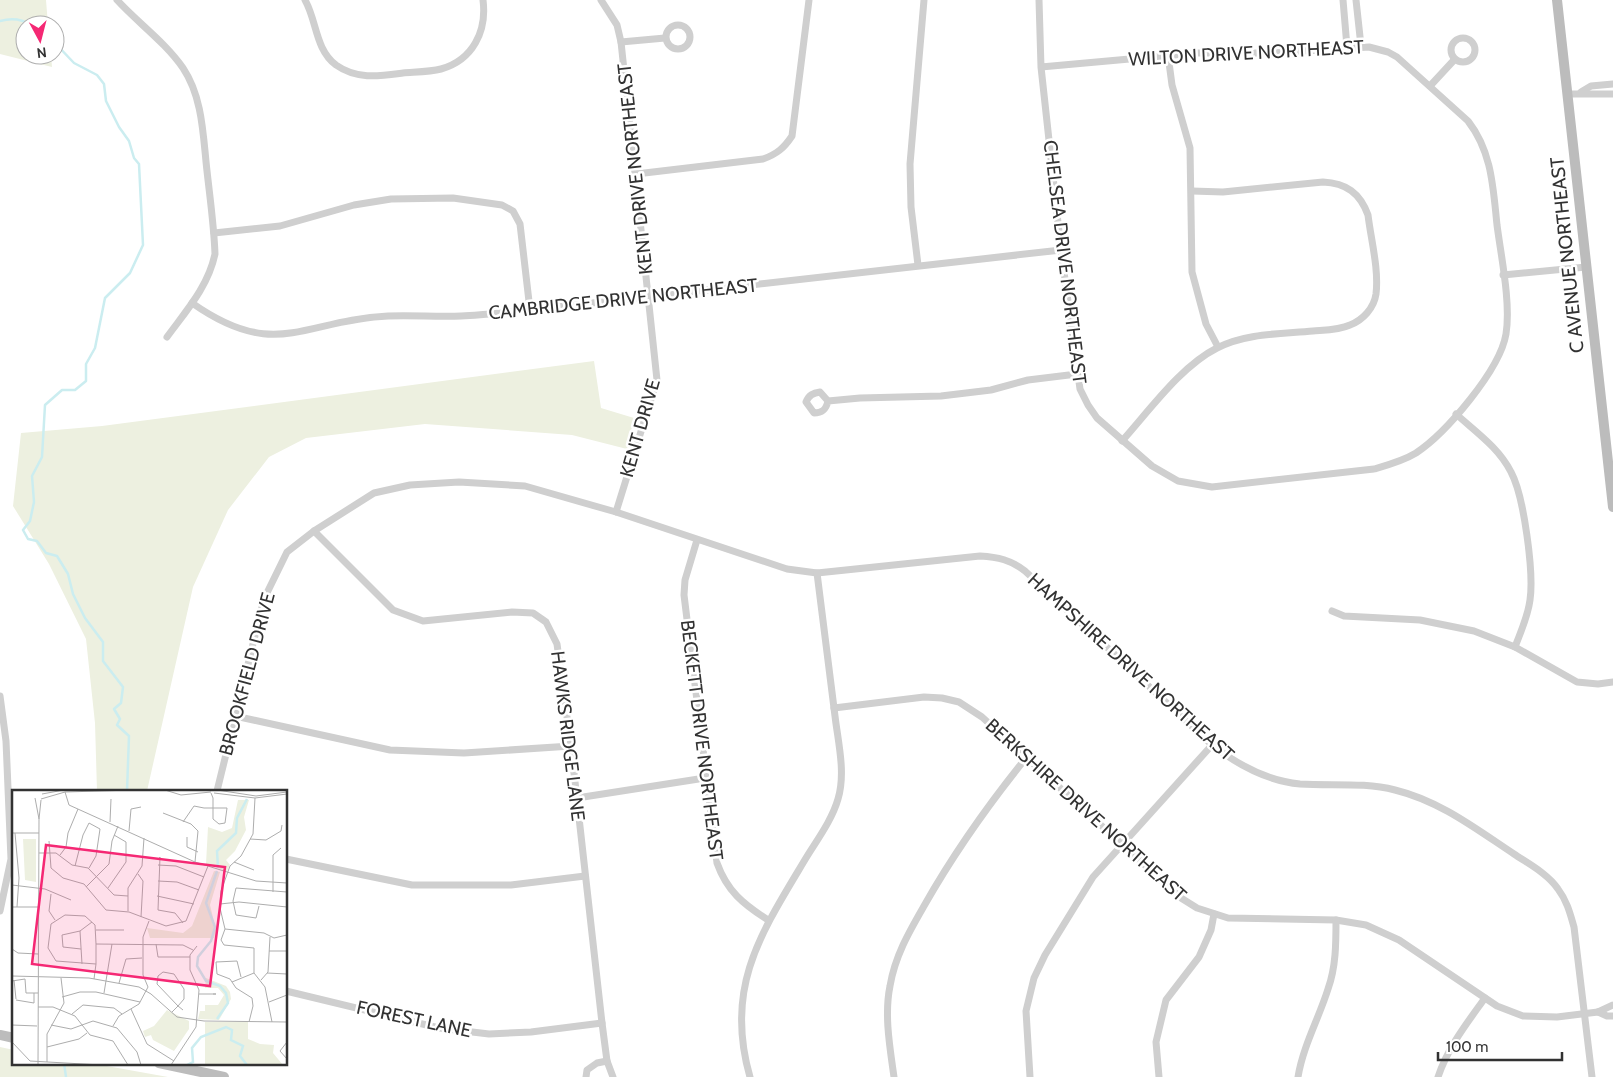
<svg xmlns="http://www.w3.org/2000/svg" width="1613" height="1077" font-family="Cabin,sans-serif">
<rect width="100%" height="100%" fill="#fff"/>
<g fill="#edf0e0">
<polygon points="0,0 46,0 48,25 25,25 25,55 51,55 52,67 0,54"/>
<polygon points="594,361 601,408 634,418 627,449 572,435 425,424 306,438 269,457 228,510 193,587 147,791 97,791 95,723 86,639 49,564 13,506 21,433 102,426"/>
<polygon points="0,1047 14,1050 14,1063 90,1063 168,1077 0,1077"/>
</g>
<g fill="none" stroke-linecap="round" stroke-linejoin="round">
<g stroke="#cbedf0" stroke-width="2.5">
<path d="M0,21C11,18 22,19 31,25"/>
<polyline points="55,43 74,63 97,75 104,84 106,101 119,127 129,141 134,158 139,164 143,245 130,273 105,298 95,348 86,364 86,381 75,390 62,390 45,405 42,457 32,476 34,502 30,521 23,530 28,539 37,541 46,553 57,556 68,574 73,594 85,618 103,642 103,661 123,687 121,703 114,709 120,719 117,725 129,736 127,791"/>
<polyline points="64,1063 66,1077"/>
</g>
<g stroke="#cfcfcf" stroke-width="7">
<path d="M117,0C138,23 165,42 183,68C203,98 203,136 207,171C210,198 214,226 215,254C208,287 186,311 167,337"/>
<path d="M305,0C317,21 315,49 336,65C357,80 380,76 403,73C415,72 430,72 441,69C473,60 487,31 483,0"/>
<polyline points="601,0 617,25 621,42 657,380 616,512"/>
<path d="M1039,0L1041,67L1061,250L1080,389L1088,405L1097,418L1152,466L1178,481L1212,487L1374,469C1388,465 1403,461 1416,453C1446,433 1500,370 1506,334C1511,303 1501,256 1497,225C1493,187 1492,152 1468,121L1397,57L1388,52L1369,47L1272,53H1196L1041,67"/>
<polyline points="1343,0 1347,47"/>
<polyline points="1356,0 1361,46"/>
<circle cx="678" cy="37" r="12"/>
<circle cx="1463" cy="50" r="12"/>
<polyline points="621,42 665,38"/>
<polyline points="1168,55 1172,85 1190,148 1192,272 1206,324 1218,347"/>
<polyline points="1430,86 1455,59"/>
<polyline points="1581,92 1591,86 1613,84"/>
<polyline points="1567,94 1613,94"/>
<path d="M636,174L763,159C777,154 784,148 792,136L809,0"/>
<polyline points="214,233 280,226 354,205 391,199 453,198 502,205 513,211 520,224 530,310"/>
<polyline points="918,265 911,207 910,164 924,0"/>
<polyline points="1503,275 1586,267"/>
<path d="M192,303C276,362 303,320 388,316C413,315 437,317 461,316C484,315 507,312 530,310L1061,250"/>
<path d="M828,401C826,410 822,413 814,413L806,402C809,395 813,393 820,392L828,401L860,398L941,396L991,390L1028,380L1077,374"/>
<path d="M1456,414C1476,432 1499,448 1511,472C1524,496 1534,573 1530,600C1528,616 1521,631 1515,647"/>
<path d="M1122,441C1149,411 1181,366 1217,348C1246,333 1281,334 1313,331C1325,330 1339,330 1350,325C1363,320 1374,308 1376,294C1379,269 1371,240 1368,215C1360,193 1346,183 1323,182L1223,192L1192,191"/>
<polyline points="314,531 393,610 423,621 512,612 533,613 546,622 557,644 571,746 602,1023 607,1061 613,1077"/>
<path d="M697,540L685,580L684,595L717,863C727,891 743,904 768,920"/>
<polyline points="1332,611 1344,616 1420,620 1474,631 1515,647 1577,682 1598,684 1613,682"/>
<polyline points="0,696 6,741 11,859 0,911"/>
<polyline points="834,708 924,697 942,698 959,702 982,717 1181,898 1197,908 1228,918 1336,920 1366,925 1399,940 1497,1006 1523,1016 1557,1017 1598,1012 1613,1005"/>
<polyline points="235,716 390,750 464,753 571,746"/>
<path d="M217,791L264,599L287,552L314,531L374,493L410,485L459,482L525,486L616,512L787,569L817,573L980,556C998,557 1011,560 1025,571L1212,745C1238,765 1267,781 1300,784C1332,786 1364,782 1395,790C1440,801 1476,829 1514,854C1529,864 1548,874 1558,889C1567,901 1570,913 1574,927L1592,1077"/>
<polyline points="577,798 705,778"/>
<polyline points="286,859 412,885 511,885 585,876"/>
<polyline points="286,991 439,1028 489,1034 531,1032 602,1023"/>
<polyline points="1598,1012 1607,1016 1613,1016"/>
<polyline points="586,1077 587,1070 597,1063 607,1061"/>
<path d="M750,1077C724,987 761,933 806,858C817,840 832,820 838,799C846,773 838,742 835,716C829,668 823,621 817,573"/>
<path d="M894,1077C890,1048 884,1015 890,986C895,956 909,932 924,906C954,853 988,805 1026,758"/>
<polyline points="1030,1077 1026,1011 1034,978 1045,955 1093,877 1212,745"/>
<polyline points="1159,1077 1156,1042 1166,1000 1199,957 1211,930 1214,914"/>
<path d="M1298,1077C1303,1046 1319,1018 1328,989C1336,967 1336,943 1336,920"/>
<path d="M1438,1077C1448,1047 1467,1023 1485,998"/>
</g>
<g stroke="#bcbcbc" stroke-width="10">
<polyline points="1557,0 1613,507"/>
<polyline points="0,1035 14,1038"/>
<polyline points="159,1063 224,1077"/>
</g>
</g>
<g text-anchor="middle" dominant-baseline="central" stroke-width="5" stroke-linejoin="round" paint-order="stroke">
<g font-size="19" fill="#323232" stroke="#fff">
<text transform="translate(1246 53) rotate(-3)">WILTON DRIVE NORTHEAST</text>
<text transform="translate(635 169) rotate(-96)">KENT DRIVE NORTHEAST</text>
<text transform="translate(1567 255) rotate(-96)">C AVENUE NORTHEAST</text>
<text transform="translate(1065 262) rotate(83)">CHELSEA DRIVE NORTHEAST</text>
<text transform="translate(623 299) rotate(-6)">CAMBRIDGE DRIVE NORTHEAST</text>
<text transform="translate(640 428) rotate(-74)">KENT DRIVE</text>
<text transform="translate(1131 667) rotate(42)">HAMPSHIRE DRIVE NORTHEAST</text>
<text transform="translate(247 674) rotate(-75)">BROOKFIELD DRIVE</text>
<text transform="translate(568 736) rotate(83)">HAWKS RIDGE LANE</text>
<text transform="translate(702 740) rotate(83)">BECKETT DRIVE NORTHEAST</text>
<text transform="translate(1086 810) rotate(42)">BERKSHIRE DRIVE NORTHEAST</text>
<text transform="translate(414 1019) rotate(12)">FOREST LANE</text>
</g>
</g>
<g transform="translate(12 790)">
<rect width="275" height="275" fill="#fff"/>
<path d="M226,10H237L232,27L234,40L223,61L214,70L218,75L215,81L194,74L196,37L210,42L220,38ZM11,49H24V92L13,90ZM202,81L208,82L198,115L204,140L202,148H138L135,138L171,143L180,136ZM194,188L214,196L218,202L219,209L207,230L186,229L188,221H193V215H206L212,205L206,198H193ZM155,220L177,231V239L162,261L141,250L139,245L133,247L131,241L142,236ZM193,232H236V249L248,254L262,255L261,263L271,275H193Z" fill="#edf0e0"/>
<path fill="none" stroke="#cbedf0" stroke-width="2.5" d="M206,78L205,61L224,43L225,28L235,9M205,81L194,113L203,137L199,151L186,167L185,176L194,191L208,196L214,203L216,213L205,229M175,275L181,272L180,258L189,247L214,237L220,240L219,250L231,256L228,266L235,275"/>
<path fill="none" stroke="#adadad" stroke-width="1" d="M65,0H112M153,0L169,5L199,2M158,0H182M205,0L244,6L275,2M53,2L57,15L183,72L244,91L275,93M202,3L243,8L275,4M30,4L52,0M23,8L27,29L26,275M243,8L241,44L229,66L218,76L209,101L208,118L213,139L209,150L212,155L242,158V183L253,197L260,232M29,9L53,2L121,0M151,23L179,34L186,41L183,72M27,29L29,10M98,32L99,9M171,32L182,16L192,18H215L213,33L207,34L201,29V8L199,3M117,41L119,19L129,17M0,43H27M3,43L7,88L5,117M175,47V57L186,62M238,49L254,50L269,41L270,35M37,51L39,78L51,88L72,94L94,120L117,122L154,136L174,131L196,76M27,63H44L60,75L76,78L102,105L116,106M48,65L54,57L56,43L66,19M146,70L148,67L146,120L163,123L171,133M222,72L242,80M146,75L164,76L192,87M63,76L71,45L77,33L88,39L84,66L77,78M126,84L131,91L129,127M146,91L165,92L187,100M0,95L33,99L59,110M74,97L97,74L100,51L106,36M96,98L114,72V52L102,45M261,102V65L269,58M39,104L37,121L43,130M145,106L182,114M208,114L227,112L275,117M247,116L244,128L224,125L221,111L224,98L275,102M0,117H26M116,121V98L130,76L132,48M213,139L252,143L262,148L275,145M84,140H112M68,141L70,174M84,154L171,155L181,160M144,154L146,167H178M0,159L6,163L26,164M69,159L51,157L50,145L68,141L80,132M257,161H275M255,183L275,184M0,186L77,188L127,197L139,204L165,227L192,231M229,187L225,171L204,172L205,184L218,189L224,198L240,208L241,216L237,232M82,189L84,174V154L83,135L73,126L53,125L39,134L36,158L44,171L84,174M2,190L4,209M249,190L256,182L258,147M0,191L13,189L14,203H26M220,192L242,183M107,193L114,169L130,168M92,203L100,154M187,204H204H201M50,207L68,202H84L128,212M4,210L22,213V203M257,212L275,205M26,217H41L63,226L78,245L101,251L116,275M119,219L135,254L162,271M160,222L166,216L145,194L146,186L151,182L162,184L172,199V209L166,216L171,220M60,224L71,215L102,218L110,224M192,231L275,232M0,235L25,236M39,235L59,239L81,231L105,238L125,262L129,275M101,236L107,226L127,214L136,197L131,185V147L137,131M0,252L18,271L89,275M275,252L268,261L275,269M35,257L67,249L75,243M35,272V244L52,213L49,188M159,275L184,237L187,200L178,180V165L185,156"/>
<path fill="#f52874" fill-opacity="0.15" stroke="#f52874" stroke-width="2.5" d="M34,55L213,77L198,196L20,174Z"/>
<rect width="275" height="275" fill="none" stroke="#323232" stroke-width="2.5"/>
</g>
<g transform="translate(40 40) rotate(173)"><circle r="24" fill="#ffffff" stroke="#adadad"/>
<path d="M0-4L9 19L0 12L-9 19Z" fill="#f52874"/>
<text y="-8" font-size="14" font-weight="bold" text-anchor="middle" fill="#323232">N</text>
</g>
<path d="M1438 1052v8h124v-8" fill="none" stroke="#323232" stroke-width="2.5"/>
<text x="1446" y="1052" font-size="15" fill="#323232" stroke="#ffffff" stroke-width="4" paint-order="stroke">100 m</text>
</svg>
